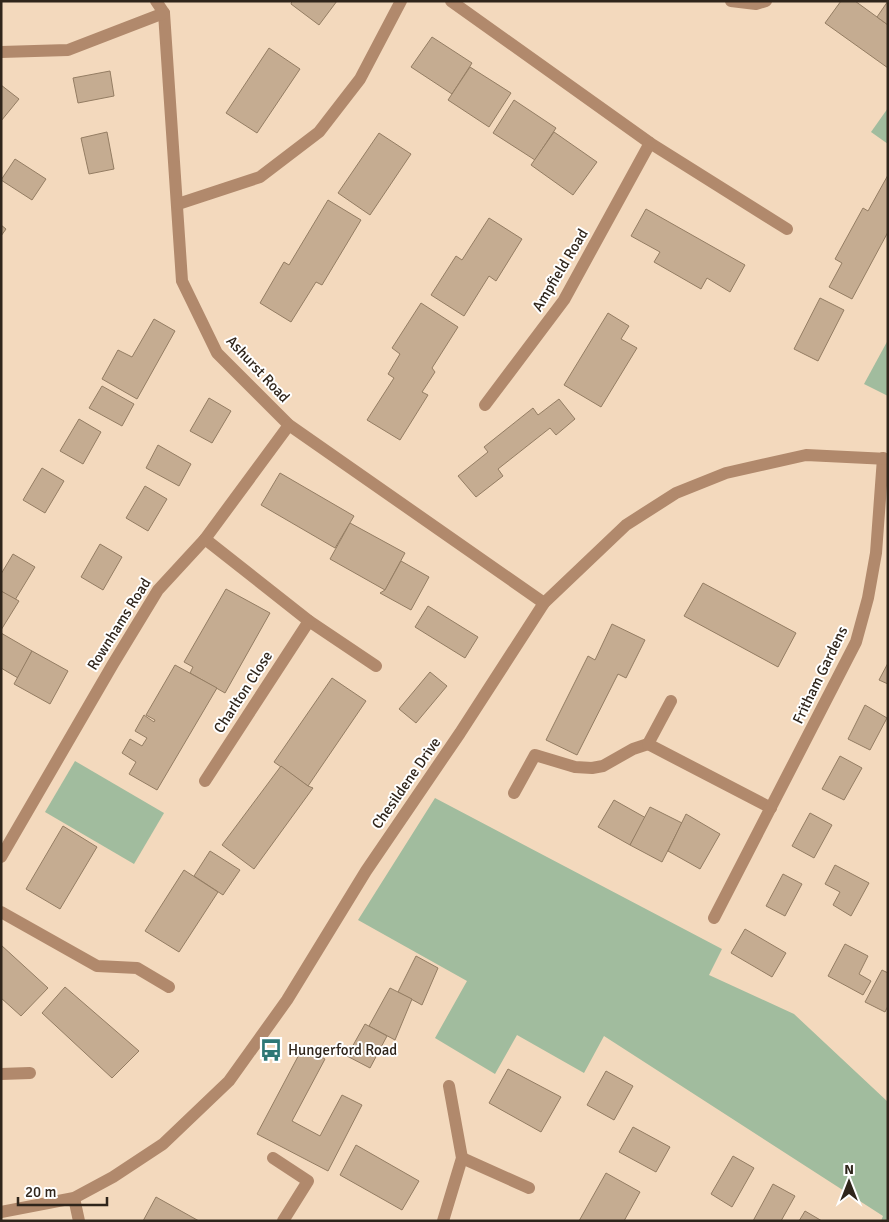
<svg xmlns="http://www.w3.org/2000/svg" width="889" height="1222" font-family="Signika,sans-serif">
<rect width="100%" height="100%" fill="#f3d9bd"/>
<g fill="#a1bc9e">
<polygon points="888,108 888,144 871,132"/>
<polygon points="888,340 888,396 864,384"/>
<polygon points="75,761 164,813 134,864 45,812"/>
<polygon points="435,798 722,949 709,975 794,1014 888,1102 888,1221 881,1221 883,1216 604,1036 584,1073 517,1035 495,1074 435,1038 467,981 358,920"/>
</g>
<g fill="#c5ac91" stroke="#947d63">
<polygon points="292,1 337,1 319,25 291,4"/>
<polygon points="841,1 855,1 888,25 888,68 825,23"/>
<polygon points="888,1 888,25 877,17"/>
<polygon points="432,37 472,63 452,94 411,67"/>
<polygon points="269,48 300,69 257,133 226,113"/>
<polygon points="470,67 511,93 489,127 448,100"/>
<polygon points="110,71 114,96 78,103 73,78"/>
<polygon points="1,85 19,99 1,121"/>
<polygon points="514,100 556,128 535,160 493,133"/>
<polygon points="107,132 114,169 89,174 81,138"/>
<polygon points="554,132 597,162 573,195 531,165"/>
<polygon points="379,133 411,154 370,215 338,193"/>
<polygon points="15,159 46,179 32,200 1,180"/>
<polygon points="888,175 888,232 852,299 829,287 842,263 835,259 863,208 868,211"/>
<polygon points="328,200 361,220 322,285 316,282 291,322 260,303 284,262 289,265"/>
<polygon points="646,209 745,265 730,292 707,278 701,289 654,262 660,252 631,236"/>
<polygon points="489,218 522,239 496,281 489,276 464,316 431,295 456,256 462,260"/>
<polygon points="1,225 6,229 1,236"/>
<polygon points="820,298 844,310 818,361 794,349"/>
<polygon points="421,303 458,327 432,368 435,372 422,392 428,395 400,440 367,420 394,378 388,374 400,354 392,348"/>
<polygon points="608,313 629,326 621,339 637,348 601,407 564,385"/>
<polygon points="154,319 175,331 137,399 102,379 118,350 132,357"/>
<polygon points="102,386 134,404 122,426 89,408"/>
<polygon points="209,398 231,411 212,443 190,431"/>
<polygon points="559,399 575,419 556,435 550,428 498,469 503,476 476,497 458,476 488,452 484,447 533,408 538,415"/>
<polygon points="79,419 101,432 83,464 60,451"/>
<polygon points="158,445 191,464 179,486 146,468"/>
<polygon points="42,468 64,481 45,513 23,500"/>
<polygon points="280,473 354,516 335,548 261,505"/>
<polygon points="145,486 167,499 148,531 126,518"/>
<polygon points="350,523 405,553 385,590 330,559"/>
<polygon points="100,544 122,557 103,590 81,577"/>
<polygon points="13,554 35,567 15,600 1,591 1,574"/>
<polygon points="401,561 429,577 411,610 380,593 385,590"/>
<polygon points="703,583 796,633 778,667 684,616"/>
<polygon points="226,589 270,613 225,693 190,673 193,667 184,662"/>
<polygon points="1,591 19,601 1,630"/>
<polygon points="428,606 478,637 465,658 415,627"/>
<polygon points="612,624 645,640 626,678 618,674 577,755 546,740 588,656 595,660"/>
<polygon points="1,633 32,651 18,678 1,668"/>
<polygon points="32,651 68,671 50,704 14,684"/>
<polygon points="888,663 888,684 879,680"/>
<polygon points="175,665 217,688 157,790 129,774 136,762 122,753 130,739 142,746 147,738 135,731 144,715 154,722 155,720 146,715"/>
<polygon points="430,672 447,686 416,723 399,709"/>
<polygon points="332,678 366,701 308,786 274,762"/>
<polygon points="865,705 887,718 870,750 848,739"/>
<polygon points="840,756 862,768 844,800 822,789"/>
<polygon points="281,766 308,786 313,788 254,869 222,845"/>
<polygon points="614,800 646,818 630,845 598,827"/>
<polygon points="650,807 682,823 662,862 630,845"/>
<polygon points="810,813 832,825 814,858 792,846"/>
<polygon points="686,814 720,834 700,869 668,851"/>
<polygon points="63,826 97,847 60,909 26,889"/>
<polygon points="210,851 240,870 223,895 194,876"/>
<polygon points="835,865 869,883 851,916 833,905 840,892 825,884"/>
<polygon points="184,870 218,892 179,952 145,931"/>
<polygon points="783,874 802,884 785,916 766,906"/>
<polygon points="745,929 786,953 772,977 731,953"/>
<polygon points="845,944 868,956 859,974 871,981 863,995 828,976"/>
<polygon points="1,945 48,988 21,1016 1,998"/>
<polygon points="416,956 438,968 422,1005 398,992"/>
<polygon points="882,970 888,973 888,1006 885,1012 865,1002"/>
<polygon points="65,987 139,1051 112,1078 42,1013"/>
<polygon points="390,988 412,999 395,1040 369,1026"/>
<polygon points="365,1024 387,1036 370,1068 347,1056"/>
<polygon points="303,1047 325,1059 292,1121 320,1136 342,1095 362,1105 328,1171 257,1134"/>
<polygon points="508,1069 561,1097 541,1132 489,1103"/>
<polygon points="606,1071 633,1086 614,1120 587,1105"/>
<polygon points="633,1127 670,1147 656,1172 619,1152"/>
<polygon points="356,1145 419,1181 402,1210 340,1175"/>
<polygon points="733,1156 754,1168 732,1207 711,1194"/>
<polygon points="606,1173 640,1192 624,1221 579,1221"/>
<polygon points="773,1184 795,1196 781,1221 753,1221"/>
<polygon points="156,1197 199,1221 143,1221"/>
<polygon points="805,1211 822,1221 799,1221"/>
</g>
<g fill="none" stroke-linecap="round" stroke-linejoin="round">
<g stroke="#b1896c" stroke-width="12">
<polyline points="514,793 535,755 575,767 592,768 603,766 633,749 648,744"/>
<polyline points="1,912 97,966 137,968 169,987"/>
<polyline points="273,1158 308,1181 283,1221"/>
</g>
<g stroke="#b1896c" stroke-width="12">
<polyline points="156,1 164,13 182,281 217,353 289,425 544,603"/>
<polyline points="451,1 650,143 787,229"/>
<polyline points="731,1 756,4 766,1"/>
<polyline points="1,52 68,50 164,13"/>
<polyline points="178,204 260,177 319,132 360,79 401,1"/>
<polyline points="485,405 564,300 650,143"/>
<polyline points="205,539 309,621 376,666"/>
<polyline points="671,701 648,744 771,808"/>
<polyline points="205,781 309,621"/>
<polyline points="1,857 113,664 158,590 205,539 289,425"/>
<polyline points="714,918 856,642 868,598 876,553 883,458"/>
<polyline points="1,1074 30,1073"/>
<polyline points="462,1158 529,1188"/>
<polyline points="74,1198 79,1221"/>
<polyline points="1,1212 74,1198 113,1177 163,1144 229,1081 287,1000 366,871 460,733 544,603 626,525 676,493 726,473 806,455 888,459"/>
<polyline points="443,1221 462,1158 449,1086"/>
</g>
</g>
<defs>
<symbol id="bus-bare" viewBox="-9 -9 18 18"><path d="M-5-6H5V4H4V6H2V4H-2V6H-4V4H-5ZM-3.5-4V0h7V-4ZM-3.5 1.2v1.5H-2V1.2ZM2 1.2v1.5H3.5V1.2Z" fill="#2e7775" stroke="#fff" stroke-width="2.5" paint-order="stroke"/></symbol>
</defs>
<g fill-rule="evenodd">
<use href="#bus-bare" x="255" y="1034" width="32" height="32"/>
</g>
<g text-anchor="middle" dominant-baseline="central" stroke-width="4" stroke-linejoin="round" paint-order="stroke">
<g font-size="15" fill="#2f251b" stroke="#fff">
<text transform="translate(560 270) rotate(-59)">Ampfield Road</text>
<text transform="translate(258 369) rotate(47)">Ashurst Road</text>
<text transform="translate(119 624) rotate(-58)">Rownhams Road</text>
<text transform="translate(820 675) rotate(-64)">Fritham Gardens</text>
<text transform="translate(243 692) rotate(-57)">Charlton Close</text>
<text transform="translate(406 783) rotate(-55)">Chesildene Drive</text>
</g>
<g font-size="15" fill="#2f251b" stroke="#fff" text-anchor="start">
<text x="288" y="1050">Hungerford Road</text>
</g>
</g>
<rect width="889" height="1222" fill="none" stroke="#2f251b" stroke-width="5"/>
<g transform="translate(849 1182)" stroke="#ffffff" stroke-width="4" paint-order="stroke">
<path d="M0-4L9 19L0 12L-9 19Z" fill="#2f251b"/>
<text y="-8" font-size="14" font-weight="bold" text-anchor="middle" fill="#2f251b">N</text>
</g>
<path d="M18 1197v8h89v-8" fill="none" stroke="#2f251b" stroke-width="2.5"/>
<text x="25" y="1197" font-size="15" fill="#2f251b" stroke="#ffffff" stroke-width="4" paint-order="stroke">20 m</text>
</svg>
